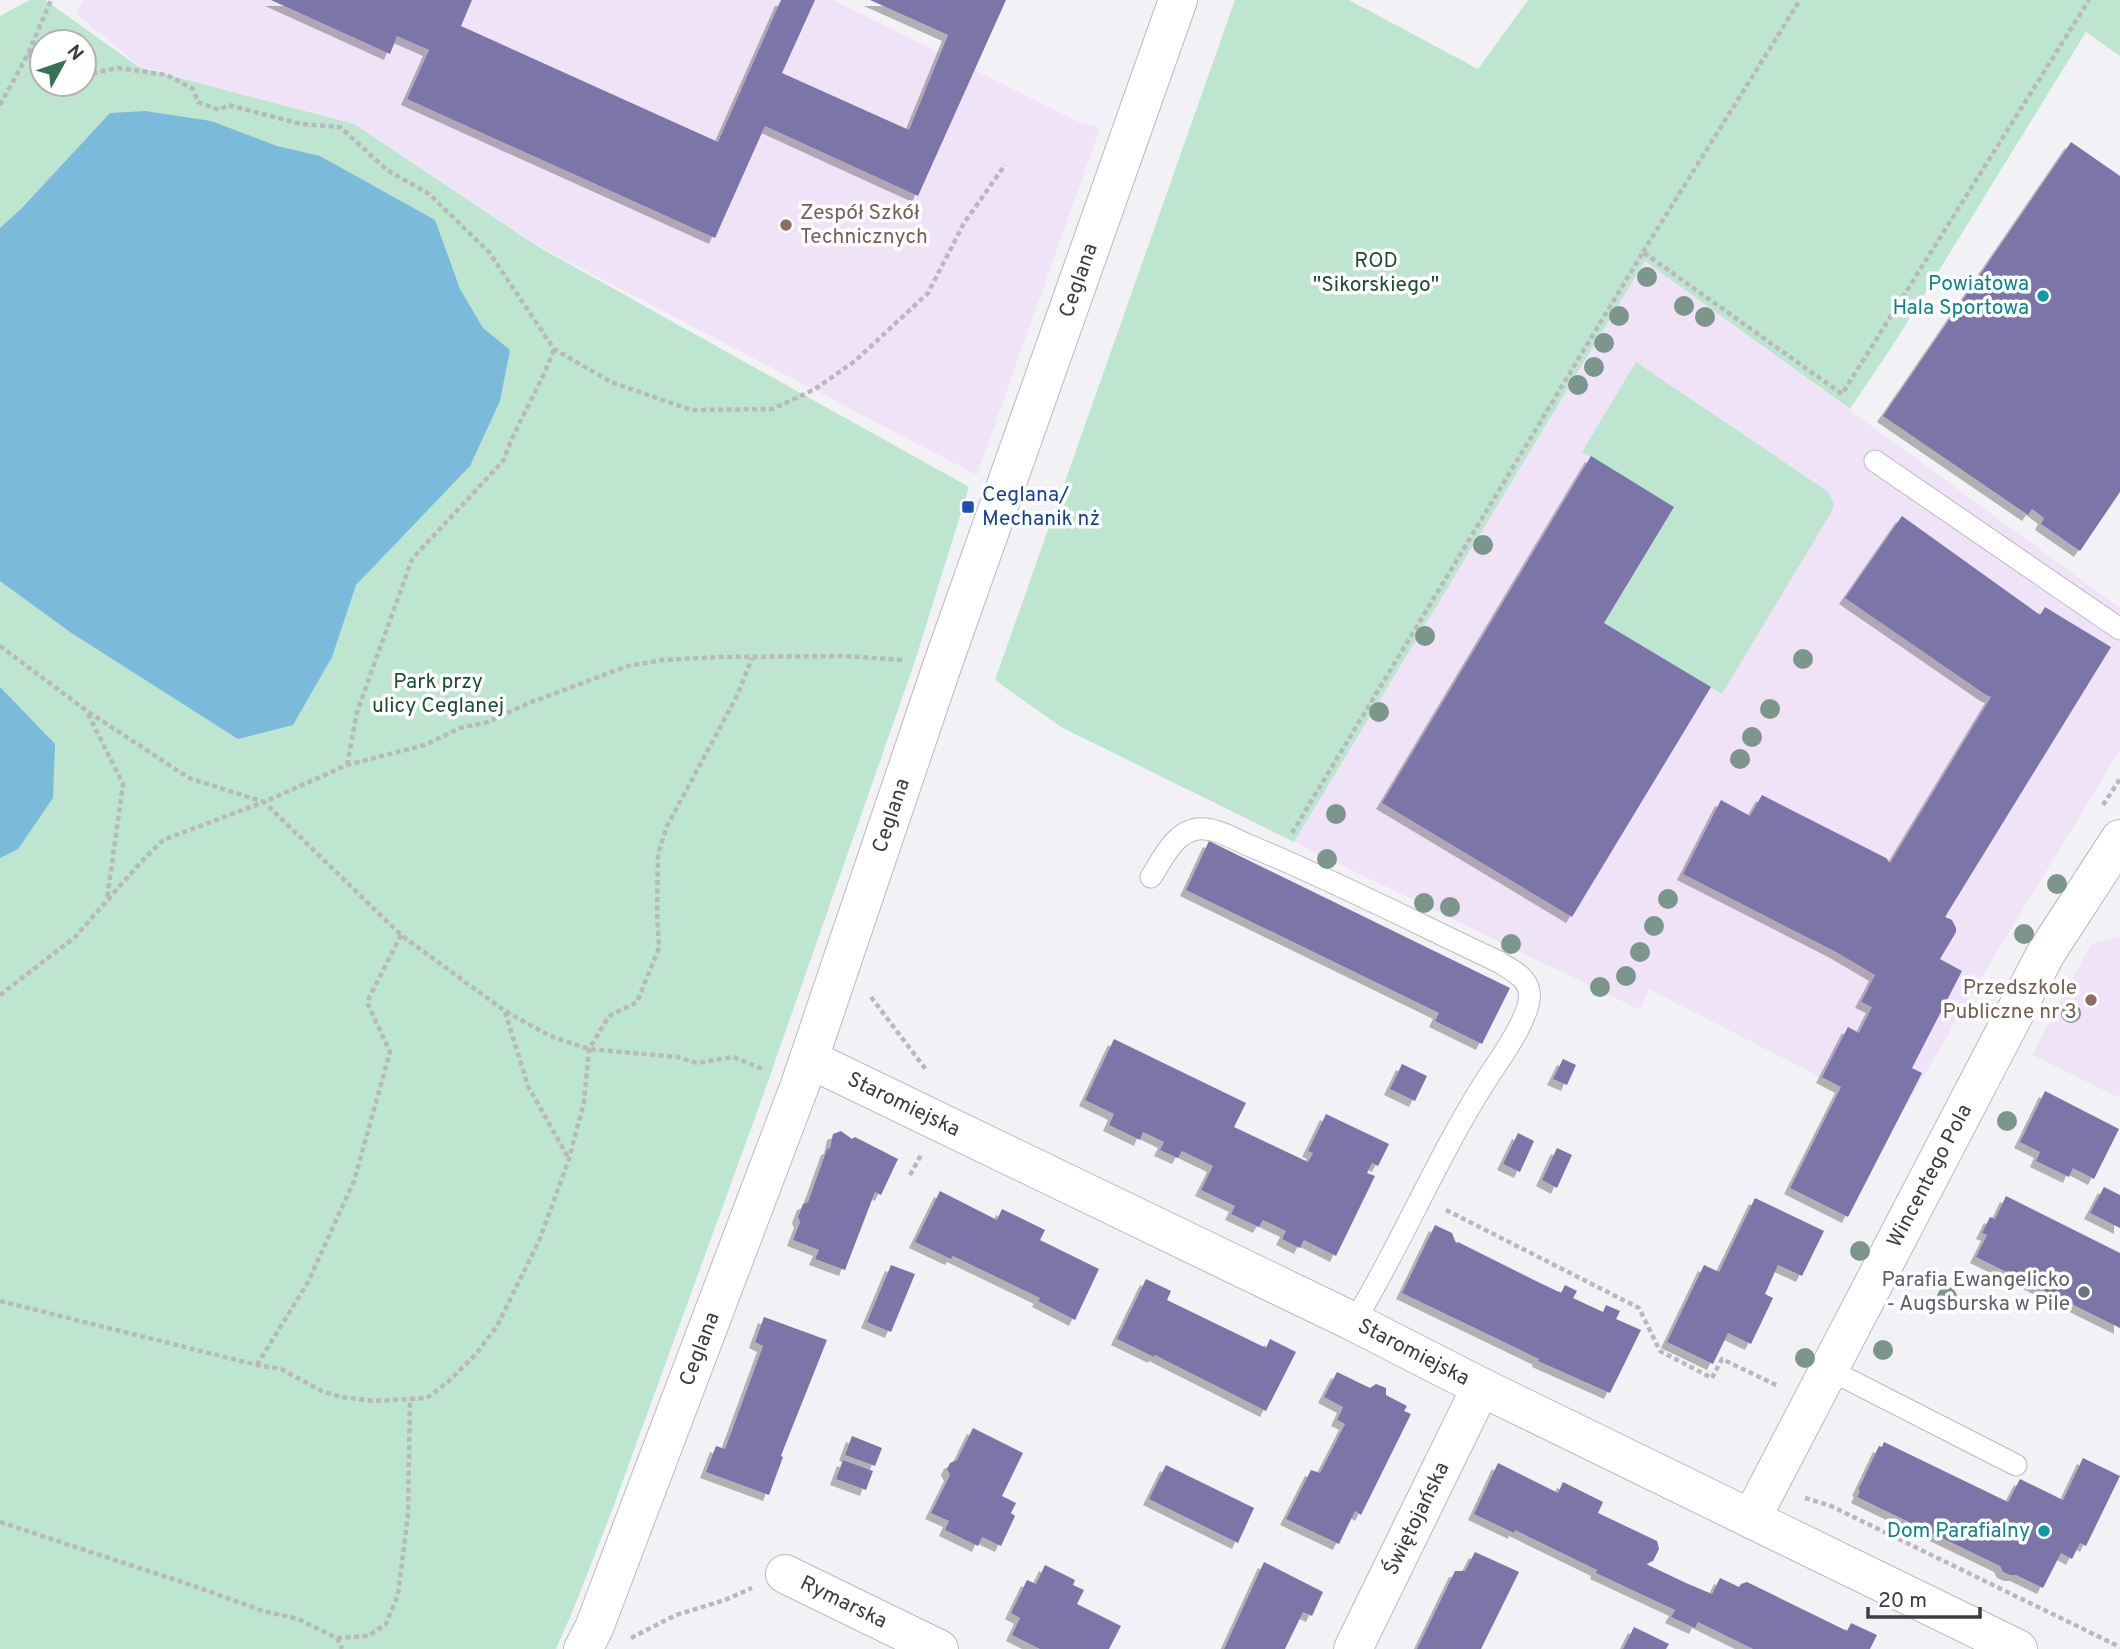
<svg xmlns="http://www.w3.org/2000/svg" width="2120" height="1649" font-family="Overpass,sans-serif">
<defs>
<filter id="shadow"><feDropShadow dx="-6" dy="6" stdDeviation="0" flood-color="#0004"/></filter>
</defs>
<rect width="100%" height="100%" fill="#f2f1f6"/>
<g fill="#f0e3f7">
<polygon points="83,0 833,0 1081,123 1100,128 977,475 537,245 354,124 139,66 77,14"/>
<polygon points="1645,260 2120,608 2120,750 1977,985 1899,1118 1649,989 1640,1010 1294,842"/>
<polygon points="2120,937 2120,1098 2032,1055 2091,944"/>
</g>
<g fill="#bee5d0" fill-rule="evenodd">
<path d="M30,0H45L139,67L354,124L537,246L969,487L915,661L765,1090L614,1505L576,1603L556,1649H0V16ZM42,42H84V84H42Z"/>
<polygon points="1235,0 1349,0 1478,69 1528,0 2120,0 2120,56 2086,32 1893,345 1850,409 1645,261 1294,842 1061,727 995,680"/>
<polygon points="1636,362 1827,491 1834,504 1832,511 1722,694 1604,623 1674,507 1582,452"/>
</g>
<g fill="#7bbadb">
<polygon points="145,111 211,121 277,146 320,156 435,220 460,289 483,328 510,350 500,401 470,466 356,585 332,657 293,725 238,739 70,632 0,581 0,228 22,208 110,113"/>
<polygon points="0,687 55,744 53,798 18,849 0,858"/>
</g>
<g fill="#7c74a8" filter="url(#shadow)">
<polygon points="271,0 472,0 461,26 718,142 781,0 815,0 782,73 909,130 948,35 870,0 1006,0 918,196 765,126 715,238 407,99 429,50 397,36 390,54"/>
<polygon points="2071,142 2120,176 2120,492 2080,551 2041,524 2044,518 2032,509 2028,515 1883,416"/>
<polygon points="1591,456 1674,507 1604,623 1711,687 1572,917 1382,803"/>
<polygon points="1902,516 2040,615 2045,607 2111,647 1945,917 1952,920 1956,928 1956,932 1940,959 1962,971 1912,1068 1922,1073 1848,1217 1790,1188 1841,1087 1822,1077 1848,1027 1859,1033 1872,1007 1861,1002 1875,975 1836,952 1683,874 1721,800 1750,816 1762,795 1886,858 1890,863 1991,697 1986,695 1845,598"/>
<polygon points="1209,841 1510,988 1482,1044 1435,1021 1439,1013 1186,890"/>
<polygon points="1114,1039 1246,1103 1234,1127 1308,1162 1313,1153 1308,1151 1326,1114 1389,1144 1378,1166 1372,1163 1367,1173 1375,1176 1336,1256 1304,1240 1300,1248 1282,1239 1286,1231 1263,1220 1259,1227 1231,1214 1235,1206 1201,1190 1213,1166 1182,1151 1178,1158 1160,1150 1164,1142 1143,1132 1140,1140 1109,1125 1114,1114 1085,1100"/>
<polygon points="1563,1059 1576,1065 1567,1085 1553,1079"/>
<polygon points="1402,1064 1427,1076 1415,1101 1390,1089"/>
<polygon points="2045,1091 2119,1129 2094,1179 2073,1168 2069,1177 2036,1161 2040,1152 2020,1142"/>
<polygon points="841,1131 852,1139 855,1137 898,1159 881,1195 875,1192 845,1270 815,1259 819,1250 793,1240 800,1222 798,1217 803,1204 808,1202 827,1149 830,1148 833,1134"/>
<polygon points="1518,1133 1534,1141 1520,1172 1503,1164"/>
<polygon points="1557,1148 1572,1155 1557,1188 1542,1180"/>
<polygon points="2104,1187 2120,1195 2120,1228 2090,1213"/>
<polygon points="940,1191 997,1220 1002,1209 1045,1230 1040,1240 1099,1269 1075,1320 1038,1301 1040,1298 953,1256 951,1259 915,1242"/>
<polygon points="2006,1196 2120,1253 2120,1328 1976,1257 1987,1235 1982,1233 1990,1217 1995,1219"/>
<polygon points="1755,1198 1824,1231 1802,1276 1778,1265 1765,1294 1773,1298 1751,1344 1728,1333 1713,1364 1667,1342 1704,1265 1719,1272"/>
<polygon points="1435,1225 1452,1233 1456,1243 1458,1242 1536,1281 1561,1293 1565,1285 1577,1291 1573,1298 1603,1312 1606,1305 1620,1311 1616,1319 1641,1330 1610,1393 1538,1361 1539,1359 1402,1293"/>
<polygon points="891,1265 915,1274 891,1332 867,1322"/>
<polygon points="1146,1279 1171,1291 1167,1300 1266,1348 1270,1339 1296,1352 1266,1411 1155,1355 1154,1357 1117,1339"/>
<polygon points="764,1317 827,1340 784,1448 781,1456 783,1457 769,1495 706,1472 716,1446 725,1449 763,1346 755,1342"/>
<polygon points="1337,1372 1370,1388 1376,1384 1386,1388 1386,1395 1407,1406 1404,1411 1411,1414 1361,1515 1355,1511 1339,1544 1286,1519 1311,1470 1320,1473 1345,1424 1337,1420 1343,1407 1324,1397"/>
<polygon points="973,1428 1023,1453 1002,1496 1016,1503 1011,1513 1015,1516 1001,1546 982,1537 978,1546 945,1530 949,1521 931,1513 950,1475 947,1469 950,1463 957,1460"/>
<polygon points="852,1436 882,1448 875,1466 845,1455"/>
<polygon points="1884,1442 2008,1502 2020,1479 2063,1500 2083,1458 2120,1476 2086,1546 2080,1543 2072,1559 2061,1553 2043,1588 2016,1575 2010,1575 2003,1572 2000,1566 1857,1497 1860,1491 1858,1490 1879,1446 1882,1447"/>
<polygon points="843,1460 873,1471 866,1490 836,1479"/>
<polygon points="1498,1463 1558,1493 1563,1482 1603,1502 1598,1513 1657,1541 1659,1549 1653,1561 1646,1564 1686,1583 1712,1594 1720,1578 1739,1587 1741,1584 1747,1582 1847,1631 1851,1623 1877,1635 1870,1649 1753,1649 1698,1622 1695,1628 1671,1617 1675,1610 1596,1573 1597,1570 1515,1530 1514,1533 1474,1514"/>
<polygon points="1166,1465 1254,1508 1238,1543 1149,1499"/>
<polygon points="1475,1552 1519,1572 1481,1649 1417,1649 1455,1571 1465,1571"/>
<polygon points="1264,1562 1323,1592 1312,1616 1303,1612 1285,1649 1224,1649"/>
<polygon points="1045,1565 1075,1580 1073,1585 1084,1590 1077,1604 1121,1626 1109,1649 1040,1649 1012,1635 1020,1618 1011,1613 1027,1580 1036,1584"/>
<polygon points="1634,1627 1669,1644 1666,1649 1623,1649"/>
</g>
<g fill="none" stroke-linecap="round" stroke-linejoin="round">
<defs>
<g id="lane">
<polyline points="1875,461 2120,629"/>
<path d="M1151,877C1162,860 1175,831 1198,829C1214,827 1234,839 1248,845C1333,880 1416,923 1499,962C1511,970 1526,976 1529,991C1533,1011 1505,1052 1494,1068C1440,1149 1404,1240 1354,1322"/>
<polyline points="1828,1369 2016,1465"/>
</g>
<g id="street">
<path id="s1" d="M809,1059L1354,1322L1481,1387L2018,1649"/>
<path id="s2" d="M1751,1519L2046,953L2120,839"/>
<path id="s3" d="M785,1574L939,1649"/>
<path id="s4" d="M583,1649L594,1628L800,1085L941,669L1178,0"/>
<path id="s5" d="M1353,1649L1481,1387"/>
</g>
</defs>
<use href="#lane" stroke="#bbbabf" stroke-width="23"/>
<use href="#street" stroke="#bbbabf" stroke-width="40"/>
<g stroke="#b9b8bc" stroke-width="4.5" stroke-dasharray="5 3.5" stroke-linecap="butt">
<polyline points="28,54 42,60"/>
<polyline points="84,75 118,68 167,75 193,89 198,102 219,110 228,105 301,124 340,127 387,170 429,194 489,252 554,349 611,382 691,410 773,409 815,389 855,361 928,293 964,223 1005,165"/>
<polyline points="0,105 28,54 51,0"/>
<polyline points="1643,252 1800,0"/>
<polyline points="0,646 87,711 189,778 264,802 347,765 425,745 460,728 488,722 529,703 628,666 662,660 720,657 845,656 903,660"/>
<polyline points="88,714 123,784 107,899"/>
<path d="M347,765L357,712L412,559L503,461C517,422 540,388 554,349"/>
<polyline points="2103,805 2120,779"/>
<polyline points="1292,833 1643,252 1842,394 2089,0"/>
<polyline points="0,995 75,937 142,861 163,840 264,802 401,935 505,1011 550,1036 589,1049 678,1057 697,1063 733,1057 765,1070"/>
<polyline points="871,997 927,1071"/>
<polyline points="505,1012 528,1086 569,1159"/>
<polyline points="910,1175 921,1155"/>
<polyline points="1446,1210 1639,1308 1660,1351 1712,1378 1722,1359 1778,1386"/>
<polyline points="0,1301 257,1365 281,1369 322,1391 341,1397 374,1401 427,1398 449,1381 476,1354 497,1326 539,1241 569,1159 584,1102 589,1049 609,1016 637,1002 659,948 657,913 658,854 667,826 737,696 752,658"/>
<polyline points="257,1365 308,1282 354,1181 390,1052 367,1002 401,935"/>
<polyline points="1805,1498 1831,1506 2120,1647"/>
<polyline points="0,1522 191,1585 263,1611 298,1619 337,1638 368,1636 386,1624 398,1595 408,1515 410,1399"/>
<polyline points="337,1638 342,1649"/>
<polyline points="631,1638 676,1615 725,1600 752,1588"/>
</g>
<use href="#lane" stroke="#fff" stroke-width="21"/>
<use href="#street" stroke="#fff" stroke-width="38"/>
</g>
<g fill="#7c968c">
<circle cx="1647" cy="277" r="10"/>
<circle cx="1684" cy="306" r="10"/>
<circle cx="1619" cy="316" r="10"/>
<circle cx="1705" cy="317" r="10"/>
<circle cx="1604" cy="343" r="10"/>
<circle cx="1594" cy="367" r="10"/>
<circle cx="1578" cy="385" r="10"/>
<circle cx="1483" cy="545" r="10"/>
<circle cx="1425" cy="636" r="10"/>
<circle cx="1803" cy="659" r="10"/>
<circle cx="1770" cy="709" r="10"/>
<circle cx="1379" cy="712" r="10"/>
<circle cx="1752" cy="737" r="10"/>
<circle cx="1740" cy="759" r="10"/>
<circle cx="1336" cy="814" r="10"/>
<circle cx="1327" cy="859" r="10"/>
<circle cx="2057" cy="884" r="10"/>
<circle cx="1668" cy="899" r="10"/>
<circle cx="1424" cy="903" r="10"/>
<circle cx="1450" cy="907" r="10"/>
<circle cx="1654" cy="926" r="10"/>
<circle cx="2024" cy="934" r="10"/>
<circle cx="1511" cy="944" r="10"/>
<circle cx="1640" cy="952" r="10"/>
<circle cx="1626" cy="976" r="10"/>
<circle cx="1600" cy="987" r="10"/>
<circle cx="2071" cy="1013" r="10"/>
<circle cx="2007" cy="1121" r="10"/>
<circle cx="1860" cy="1251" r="10"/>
<circle cx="1947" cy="1297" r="10"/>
<circle cx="1883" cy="1350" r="10"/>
<circle cx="1805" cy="1358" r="10"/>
</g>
<g fill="#8d6e63" stroke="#fff" stroke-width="2.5">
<circle cx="786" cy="225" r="7"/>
<circle cx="2091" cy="1000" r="7"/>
</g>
<g fill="#0f9aa8" stroke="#fff" stroke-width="2.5">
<circle cx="2043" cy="296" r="7"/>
<circle cx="2044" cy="1531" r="7"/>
</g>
<rect fill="#1a4fb4" stroke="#fff" stroke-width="2.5" x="961" y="500" width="14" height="14" rx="3.5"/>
<circle fill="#6b7280" stroke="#fff" stroke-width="2.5" cx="2084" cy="1292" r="7"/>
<g text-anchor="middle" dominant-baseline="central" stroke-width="7" stroke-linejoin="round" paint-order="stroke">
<g font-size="21" fill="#785e54" stroke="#fff" text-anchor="start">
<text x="800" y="213">Zespół Szkół<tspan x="800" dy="24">Technicznych</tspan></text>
<text x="2077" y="988" text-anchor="end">Przedszkole<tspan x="2077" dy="24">Publiczne nr 3</tspan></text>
</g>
<g font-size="21" fill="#1b4c36" stroke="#fff">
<text x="1376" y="261">ROD<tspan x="1376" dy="24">"Sikorskiego"</tspan></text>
<text x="438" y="682">Park przy<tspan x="438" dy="24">ulicy Ceglanej</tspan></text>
</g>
<g font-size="21" fill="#3d3d3f" stroke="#fff">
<text stroke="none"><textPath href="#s4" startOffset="1456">Ceglana</textPath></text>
<text stroke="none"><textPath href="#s4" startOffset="889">Ceglana</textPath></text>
<text stroke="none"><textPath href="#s1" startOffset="105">Staromiejska</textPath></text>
<text stroke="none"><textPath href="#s2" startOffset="387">Wincentego Pola</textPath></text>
<text stroke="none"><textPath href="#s4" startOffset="322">Ceglana</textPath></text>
<text stroke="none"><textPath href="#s1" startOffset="672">Staromiejska</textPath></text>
<text stroke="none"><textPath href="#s5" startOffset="145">Świętojańska</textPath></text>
<text stroke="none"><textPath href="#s3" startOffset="65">Rymarska</textPath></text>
</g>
<g font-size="21" fill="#0d838f" stroke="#fff" text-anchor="end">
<text x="2029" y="284">Powiatowa<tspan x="2029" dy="24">Hala Sportowa</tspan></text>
<text x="2030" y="1531">Dom Parafialny</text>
</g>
<g font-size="21" fill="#164399" stroke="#fff" text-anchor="start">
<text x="982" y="495">Ceglana/<tspan x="982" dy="24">Mechanik nż</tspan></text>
</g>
<g font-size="21" fill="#5b616d" stroke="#fff" text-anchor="end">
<text x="2070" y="1280">Parafia Ewangelicko<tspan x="2070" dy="24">- Augsburska w Pile</tspan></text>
</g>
</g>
<g transform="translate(63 63) rotate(50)"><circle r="33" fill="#ffffff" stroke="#b1b1b2" stroke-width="2"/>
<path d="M0-5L12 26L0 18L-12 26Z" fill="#37715a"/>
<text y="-10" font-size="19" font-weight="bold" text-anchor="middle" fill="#3d3d3f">N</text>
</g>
<path d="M1868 1607v10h112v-10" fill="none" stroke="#3d3d3f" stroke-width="3.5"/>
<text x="1878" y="1607" font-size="21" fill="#3d3d3f" stroke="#ffffff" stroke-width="5" paint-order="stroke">20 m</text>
</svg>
